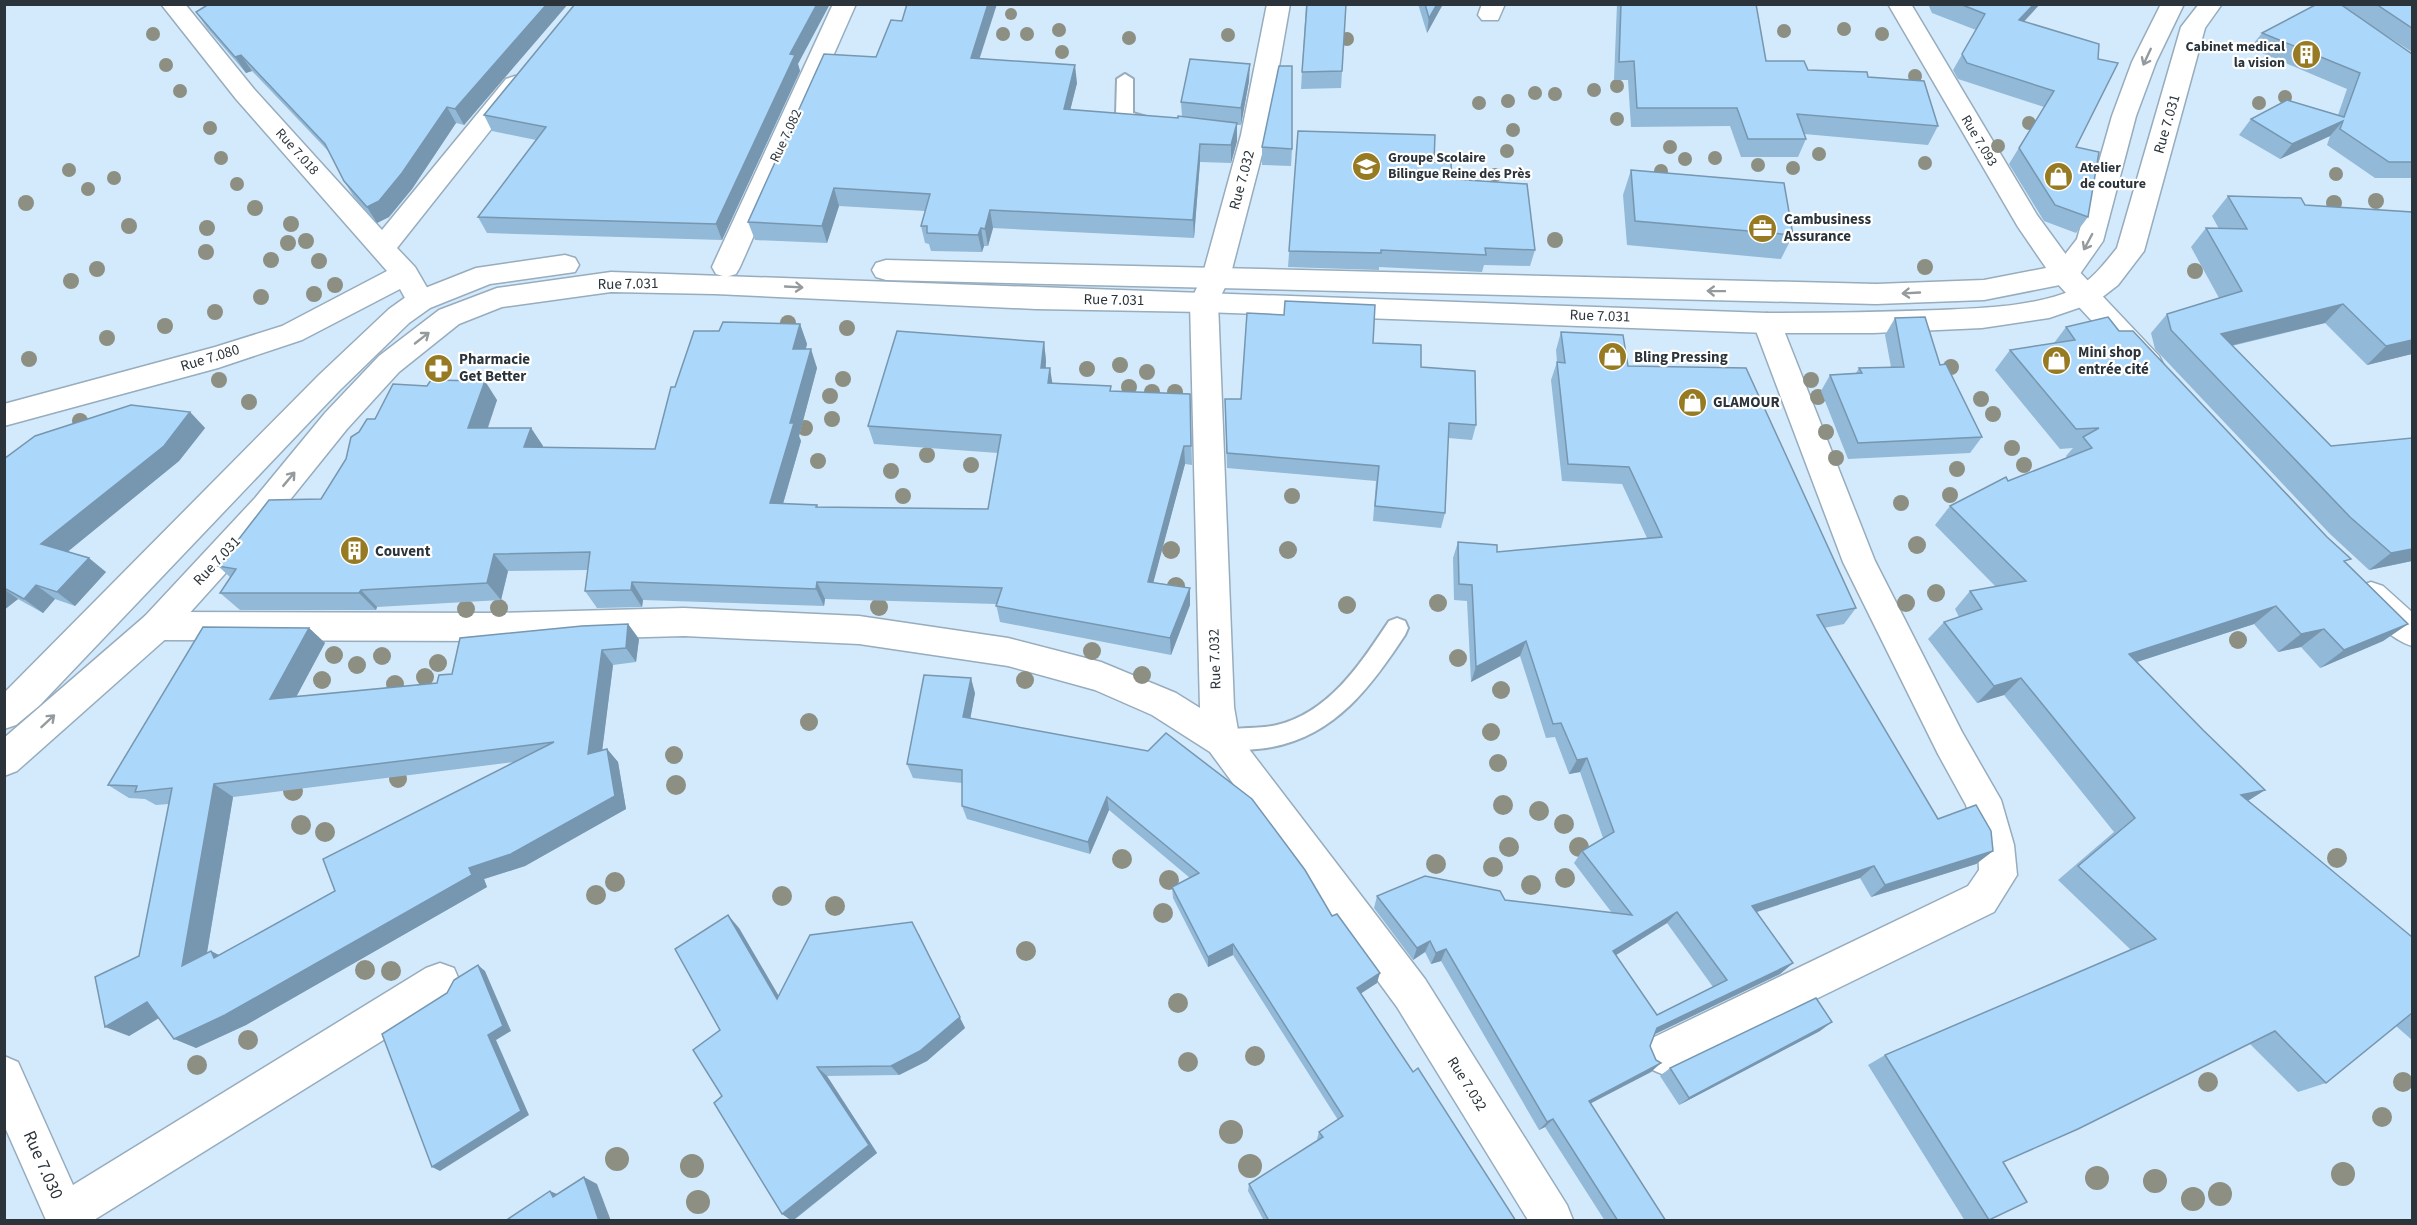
<svg xmlns="http://www.w3.org/2000/svg" width="2417" height="1225" font-family="'Source Sans 3',sans-serif">
<rect width="100%" height="100%" fill="#d3eafc"/>
<g fill="none" stroke-linecap="round" stroke-linejoin="round">
<defs>
<g id="lane">
<path d="M1125,74L1133,79V113L1156,120L1159,124L1156,128C1142,132 1124,127 1116,115L1117,79Z"/>
<path d="M1397,618L1405,621L1408,628L1405,635C1372,685 1336,735 1272,747C1256,750 1239,750 1222,752L1214,749L1210,741L1214,733C1234,726 1256,730 1277,725C1330,712 1361,663 1389,621Z"/>
</g>
<g id="street">
<polygon points="161,4 185,4 254,89 382,230 506,79 515,76 524,79 527,84 397,248 415,267 429,291 425,298 415,301 405,298 400,289 302,340 218,368 4,426 4,404 215,347 282,326 387,271 236,99"/>
<polygon points="833,4 856,4 740,267 736,274 726,277 716,274 712,267"/>
<polygon points="1267,4 1290,4 1267,135 1230,277 1218,302 1234,707 1239,736 1425,979 1567,1205 1573,1220 1528,1220 1397,1007 1210,752 1152,715 1095,690 1008,666 859,644 684,636 494,641 157,640 145,636 140,626 145,616 157,612 494,613 684,608 859,616 1008,638 1101,662 1176,693 1200,708 1190,302 1202,277 1241,135"/>
<polygon points="1482,4 1505,4 1498,20 1482,20 1478,15"/>
<polygon points="1888,4 1911,4 2037,215 2075,267 2159,356 2163,364 2159,372 2149,375 2139,372 2055,281 2018,227"/>
<polygon points="1767,313 1777,316 1781,323 1875,561 1962,732 2001,800 2014,845 2017,875 1994,912 1662,1074 1648,1068 1642,1054 1648,1040 1968,886 1979,870 1978,845 1966,805 1938,754 1843,562 1753,323 1757,316"/>
<path d="M2371,582L2383,586L2412,612V646C2392,640 2364,615 2355,596L2359,586Z"/>
<polygon points="440,963 454,968 460,982 454,996 94,1220 46,1220 4,1125 4,1056 18,1062 73,1185 426,968"/>
</g>
<g id="secondary">
<polygon points="2161,4 2184,4 2156,62 2136,116 2103,241 2075,281 2065,284 1984,300 1876,304 886,280 876,277 872,270 876,263 886,260 1876,284 1984,280 2056,266 2077,239 2112,116 2132,62"/>
<path d="M2199,4H2222L2205,28L2144,251L2118,285L2096,302L2049,318L1982,328L1873,333H1767L1204,312L1036,309L715,294L611,292L502,307L459,324L399,372L347,429L277,516L169,636L17,771L4,776V738L145,616L255,498L325,413L379,356L439,310L497,288L611,272L1767,313C1825,313 1882,312 1940,310C1984,308 2035,307 2075,289C2092,280 2105,263 2117,248L2181,27Z"/>
<polygon points="565,255 575,258 579,265 575,272 490,284 430,308 409,323 339,391 40,705 16,725 4,729 4,693 319,375 389,309 410,294 476,268"/>
</g>
</defs>
<use href="#lane" stroke="#97acbd" stroke-width="4"/>
<use href="#street" stroke="#97acbd" stroke-width="3"/>
<use href="#secondary" stroke="#97acbd" stroke-width="3"/>
<use href="#lane" fill="#fff" fill-rule="evenodd"/>
<use href="#street" fill="#fff" fill-rule="evenodd"/>
<use href="#secondary" fill="#fff" fill-rule="evenodd"/>
</g>
<g fill="#8c8f82">
<circle cx="1011" cy="14" r="6"/>
<circle cx="1844" cy="29" r="7"/>
<circle cx="1059" cy="30" r="7"/>
<circle cx="1784" cy="31" r="7"/>
<circle cx="153" cy="34" r="7"/>
<circle cx="1003" cy="34" r="7"/>
<circle cx="1027" cy="34" r="7"/>
<circle cx="1882" cy="34" r="7"/>
<circle cx="1228" cy="35" r="7"/>
<circle cx="1129" cy="38" r="7"/>
<circle cx="1347" cy="39" r="7"/>
<circle cx="1062" cy="52" r="7"/>
<circle cx="166" cy="65" r="7"/>
<circle cx="1915" cy="76" r="7"/>
<circle cx="1617" cy="86" r="7"/>
<circle cx="1594" cy="90" r="7"/>
<circle cx="180" cy="91" r="7"/>
<circle cx="1535" cy="93" r="7"/>
<circle cx="1555" cy="94" r="7"/>
<circle cx="2285" cy="97" r="7"/>
<circle cx="1508" cy="101" r="7"/>
<circle cx="1479" cy="103" r="7"/>
<circle cx="2259" cy="103" r="7"/>
<circle cx="1617" cy="119" r="7"/>
<circle cx="2029" cy="123" r="7"/>
<circle cx="210" cy="128" r="7"/>
<circle cx="1513" cy="130" r="7"/>
<circle cx="1998" cy="146" r="7"/>
<circle cx="1670" cy="147" r="7"/>
<circle cx="1507" cy="151" r="7"/>
<circle cx="1819" cy="154" r="7"/>
<circle cx="221" cy="158" r="7"/>
<circle cx="1715" cy="158" r="7"/>
<circle cx="1685" cy="159" r="7"/>
<circle cx="1925" cy="163" r="7"/>
<circle cx="1758" cy="165" r="7"/>
<circle cx="1793" cy="168" r="7"/>
<circle cx="69" cy="170" r="7"/>
<circle cx="1661" cy="171" r="7"/>
<circle cx="2336" cy="174" r="7"/>
<circle cx="1495" cy="175" r="7"/>
<circle cx="114" cy="178" r="7"/>
<circle cx="237" cy="184" r="7"/>
<circle cx="88" cy="189" r="7"/>
<circle cx="2376" cy="201" r="8"/>
<circle cx="26" cy="203" r="8"/>
<circle cx="2334" cy="203" r="8"/>
<circle cx="255" cy="208" r="8"/>
<circle cx="291" cy="224" r="8"/>
<circle cx="129" cy="226" r="8"/>
<circle cx="207" cy="228" r="8"/>
<circle cx="1555" cy="240" r="8"/>
<circle cx="306" cy="241" r="8"/>
<circle cx="288" cy="243" r="8"/>
<circle cx="206" cy="252" r="8"/>
<circle cx="271" cy="260" r="8"/>
<circle cx="319" cy="261" r="8"/>
<circle cx="1925" cy="267" r="8"/>
<circle cx="97" cy="269" r="8"/>
<circle cx="2195" cy="271" r="8"/>
<circle cx="71" cy="281" r="8"/>
<circle cx="335" cy="285" r="8"/>
<circle cx="314" cy="294" r="8"/>
<circle cx="261" cy="297" r="8"/>
<circle cx="215" cy="312" r="8"/>
<circle cx="788" cy="323" r="8"/>
<circle cx="165" cy="326" r="8"/>
<circle cx="847" cy="328" r="8"/>
<circle cx="107" cy="338" r="8"/>
<circle cx="29" cy="359" r="8"/>
<circle cx="1120" cy="365" r="8"/>
<circle cx="1951" cy="367" r="8"/>
<circle cx="1087" cy="369" r="8"/>
<circle cx="1147" cy="372" r="8"/>
<circle cx="843" cy="379" r="8"/>
<circle cx="219" cy="380" r="8"/>
<circle cx="1811" cy="380" r="8"/>
<circle cx="1129" cy="387" r="8"/>
<circle cx="1152" cy="392" r="8"/>
<circle cx="1175" cy="392" r="8"/>
<circle cx="830" cy="396" r="8"/>
<circle cx="1818" cy="397" r="8"/>
<circle cx="1981" cy="399" r="8"/>
<circle cx="249" cy="402" r="8"/>
<circle cx="1993" cy="414" r="8"/>
<circle cx="832" cy="419" r="8"/>
<circle cx="80" cy="421" r="8"/>
<circle cx="805" cy="428" r="8"/>
<circle cx="1826" cy="432" r="8"/>
<circle cx="2012" cy="448" r="8"/>
<circle cx="927" cy="455" r="8"/>
<circle cx="1836" cy="458" r="8"/>
<circle cx="818" cy="461" r="8"/>
<circle cx="971" cy="465" r="8"/>
<circle cx="2024" cy="465" r="8"/>
<circle cx="1957" cy="469" r="8"/>
<circle cx="891" cy="471" r="8"/>
<circle cx="1950" cy="495" r="8"/>
<circle cx="903" cy="496" r="8"/>
<circle cx="1292" cy="496" r="8"/>
<circle cx="1901" cy="503" r="8"/>
<circle cx="1917" cy="545" r="9"/>
<circle cx="1171" cy="550" r="9"/>
<circle cx="1288" cy="550" r="9"/>
<circle cx="1176" cy="586" r="9"/>
<circle cx="1936" cy="593" r="9"/>
<circle cx="1438" cy="603" r="9"/>
<circle cx="1906" cy="603" r="9"/>
<circle cx="1347" cy="605" r="9"/>
<circle cx="879" cy="607" r="9"/>
<circle cx="499" cy="608" r="9"/>
<circle cx="466" cy="609" r="9"/>
<circle cx="2238" cy="640" r="9"/>
<circle cx="1092" cy="651" r="9"/>
<circle cx="334" cy="655" r="9"/>
<circle cx="382" cy="656" r="9"/>
<circle cx="1458" cy="658" r="9"/>
<circle cx="438" cy="663" r="9"/>
<circle cx="357" cy="665" r="9"/>
<circle cx="1142" cy="675" r="9"/>
<circle cx="425" cy="677" r="9"/>
<circle cx="322" cy="680" r="9"/>
<circle cx="1025" cy="680" r="9"/>
<circle cx="395" cy="684" r="9"/>
<circle cx="1501" cy="690" r="9"/>
<circle cx="809" cy="722" r="9"/>
<circle cx="1491" cy="732" r="9"/>
<circle cx="674" cy="755" r="9"/>
<circle cx="1498" cy="763" r="9"/>
<circle cx="398" cy="779" r="9"/>
<circle cx="676" cy="785" r="10"/>
<circle cx="293" cy="791" r="10"/>
<circle cx="1503" cy="805" r="10"/>
<circle cx="1539" cy="811" r="10"/>
<circle cx="1564" cy="824" r="10"/>
<circle cx="301" cy="825" r="10"/>
<circle cx="325" cy="832" r="10"/>
<circle cx="1509" cy="847" r="10"/>
<circle cx="1579" cy="847" r="10"/>
<circle cx="2337" cy="858" r="10"/>
<circle cx="1122" cy="859" r="10"/>
<circle cx="1436" cy="864" r="10"/>
<circle cx="1493" cy="867" r="10"/>
<circle cx="1565" cy="878" r="10"/>
<circle cx="1169" cy="880" r="10"/>
<circle cx="615" cy="882" r="10"/>
<circle cx="1531" cy="885" r="10"/>
<circle cx="596" cy="895" r="10"/>
<circle cx="782" cy="896" r="10"/>
<circle cx="835" cy="906" r="10"/>
<circle cx="1163" cy="913" r="10"/>
<circle cx="1026" cy="951" r="10"/>
<circle cx="365" cy="970" r="10"/>
<circle cx="391" cy="971" r="10"/>
<circle cx="1178" cy="1003" r="10"/>
<circle cx="248" cy="1040" r="10"/>
<circle cx="1255" cy="1056" r="10"/>
<circle cx="1188" cy="1062" r="10"/>
<circle cx="197" cy="1065" r="10"/>
<circle cx="2208" cy="1082" r="10"/>
<circle cx="2403" cy="1082" r="10"/>
<circle cx="2382" cy="1117" r="10"/>
<circle cx="1231" cy="1132" r="12"/>
<circle cx="617" cy="1159" r="12"/>
<circle cx="692" cy="1166" r="12"/>
<circle cx="1250" cy="1166" r="12"/>
<circle cx="2343" cy="1174" r="12"/>
<circle cx="2097" cy="1178" r="12"/>
<circle cx="2155" cy="1181" r="12"/>
<circle cx="2220" cy="1194" r="12"/>
<circle cx="2193" cy="1199" r="12"/>
<circle cx="698" cy="1202" r="12"/>
</g>
<g fill="#92b9d7" fill-rule="evenodd">
<polygon points="209,4 568,4 464,125 456,123 412,189 389,217 377,223 354,197 344,181 330,153 252,71 246,73 207,28 196,12"/>
<polygon points="1306,4 1342,71 1341,88 1301,89"/>
<polygon points="1418,4 1443,4 1427,33"/>
<polygon points="1617,4 1756,4 1766,61 1808,70 1868,77 1938,126 1928,145 1804,134 1806,139 1798,157 1741,157 1730,126 1631,127 1628,80 1614,80"/>
<polygon points="1928,4 2040,4 2024,22 2099,44 2076,147 2088,217 2076,233 2044,221 2009,164 2044,107 1958,79 1953,70 1976,30 1932,13"/>
<polygon points="2317,4 2412,4 2412,52 2364,21 2412,54 2412,178 2375,178 2327,145 2330,136 2280,159 2239,135 2251,119 2338,115 2347,89 2250,48 2262,33"/>
<polygon points="876,57 980,59 1077,83 1070,110 1178,118 1182,116 1181,102 1249,81 1241,125 1237,125 1237,141 1231,163 1200,162 1194,238 993,228 988,246 984,246 982,252 931,251 929,244 925,243 921,226 925,211 839,206 827,243 755,240 748,222"/>
<polygon points="798,64 800,71 722,240 487,233 478,217 536,140 492,131 484,115"/>
<polygon points="1298,131 1434,162 1452,179 1535,250 1530,266 1484,265 1482,272 1379,267 1379,270 1288,267"/>
<polygon points="1262,147 1292,149 1291,166 1262,165"/>
<polygon points="1631,170 1793,235 1781,259 1627,245 1623,195"/>
<polygon points="2228,196 2305,205 2412,212 2412,354 2367,365 2325,323 2232,346 2331,446 2412,438 2412,561 2369,570 2330,534 2155,349 2151,333 2167,314 2219,298 2191,247 2206,228 2219,229 2212,216"/>
<polygon points="1895,318 1982,437 1970,453 1848,459 1821,391 1830,375 1856,373 1859,368 1891,367 1885,335"/>
<polygon points="800,324 807,344 806,349 817,368 799,436 801,441 783,504 817,505 818,507 988,509 998,453 874,444 868,426 1044,342 1046,361 1046,368 1052,383 1111,391 1190,394 1192,465 1185,464 1153,582 1190,588 1190,605 1171,655 1000,622 996,604 825,599 824,606 643,600 642,607 597,608 585,591 588,570 508,571 501,600 377,607 376,610 240,610 220,593 230,577 218,566 321,499 375,419 497,400 488,428 531,428 543,446 543,448 655,449 675,387 719,331"/>
<polygon points="2066,327 2119,331 2346,563 2408,624 2383,641 2320,668 2301,647 2278,652 2254,624 2137,662 2203,730 2265,790 2248,801 2412,937 2412,1040 2396,1026 2326,1083 2298,1092 2250,1044 2003,1162 2027,1202 1987,1221 1965,1221 1868,1065 1885,1055 2131,950 2058,880 2114,832 2004,695 1977,703 1928,639 1944,622 1959,617 1955,609 1970,591 1996,587 1935,525 1950,506 2008,481 2067,458 2066,456 2073,448 2060,449 1995,370 2010,350 2054,343"/>
<path d="M1561,332L1628,366L1856,608L1844,624L1824,628L1938,819L1993,851L1976,864L1871,897L1860,878L1757,912L1793,963L1780,974L1654,1034L1650,1046L1651,1072L1590,1103L1666,1221H1605L1545,1127L1539,1130L1441,961L1431,964L1425,952L1413,960L1374,908L1377,896L1505,900L1612,913L1574,863L1582,851L1603,838L1580,772L1569,774L1555,737L1546,738L1520,656L1471,682L1467,601L1454,600L1453,558L1458,542L1497,552L1647,538L1622,484L1562,481L1551,380L1557,362L1556,350ZM1667,923L1713,987L1657,1015L1616,955Z"/>
<polygon points="1373,343 1421,367 1476,425 1472,440 1448,438 1445,513 1441,528 1373,521 1376,481 1227,468 1225,399 1241,399"/>
<polygon points="190,412 205,428 179,461 68,551 106,572 75,606 55,599 43,613 18,599 4,610 4,459"/>
<path d="M628,624L639,639L636,662L613,665L602,750L607,749L618,762L626,809L525,866L484,879L487,887L246,1025L196,1048L159,1018L129,1036L139,956L169,804L156,805L145,799L129,798L108,785L309,628L325,643L296,697L437,683L452,674ZM515,762L335,891L219,955L211,951L207,953L233,797Z"/>
<polygon points="975,693 970,719 1332,916 1377,983 1361,993 1413,1072 1516,1221 1264,1221 1248,1191 1249,1184 1318,1140 1317,1139 1319,1132 1338,1120 1233,955 1208,967 1173,898 1172,887 1190,878 1109,810 1090,854 967,819 962,806 962,783 913,778 907,764"/>
<polygon points="739,928 778,995 919,934 965,1028 927,1061 899,1075 827,1076 877,1153 793,1221 782,1214 722,1096 720,1030"/>
<polygon points="1820,1031 1679,1105 1660,1076 1670,1068"/>
</g>
<g fill="#7796af">
<polygon points="547,4 568,4 464,125 455,109"/>
<polygon points="817,4 830,4 798,64 800,71 722,240 716,224 790,54"/>
<polygon points="988,4 997,4 974,76 971,58"/>
<polygon points="1437,4 1443,4 1427,33 1429,18"/>
<polygon points="2034,4 2040,4 2010,36 2019,20"/>
<polygon points="241,55 252,71 246,73 235,57"/>
<polygon points="1250,64 1249,81 1241,125 1241,108"/>
<polygon points="1075,65 1077,83 1066,127 1064,109"/>
<polygon points="447,107 456,123 412,189 389,217 377,223 367,207"/>
<polygon points="2343,121 2330,136 2280,159 2292,144"/>
<polygon points="1237,123 1237,141 1231,163 1231,145"/>
<polygon points="1200,144 1200,162 1194,238 1193,220"/>
<polygon points="834,188 839,206 827,243 822,226"/>
<polygon points="990,210 993,228 988,246 985,229"/>
<polygon points="981,228 984,246 982,252 978,235"/>
<polygon points="2343,304 2325,323 2204,352 2221,334"/>
<polygon points="800,324 807,344 800,368 793,349"/>
<polygon points="2412,340 2412,354 2367,365 2386,346"/>
<polygon points="1044,342 1046,361 1044,387 1041,368"/>
<polygon points="811,349 817,368 799,436 801,441 778,521 770,503 790,423"/>
<polygon points="1050,368 1053,387 1048,383"/>
<polygon points="485,381 497,400 481,447 468,428"/>
<polygon points="190,412 205,428 179,461 60,558 41,544"/>
<polygon points="531,428 543,446 537,466 524,447"/>
<polygon points="1184,446 1185,464 1149,599 1148,582"/>
<polygon points="2412,549 2412,561 2369,570 2391,553"/>
<polygon points="494,554 508,571 501,600 487,583"/>
<polygon points="89,558 106,572 75,606 57,592"/>
<polygon points="632,582 643,600 642,607 631,590"/>
<polygon points="817,582 825,599 824,606 816,589"/>
<polygon points="36,585 55,599 43,613 24,599"/>
<polygon points="1190,588 1190,605 1171,655 1170,638"/>
<polygon points="4,589 18,599 4,610"/>
<polygon points="361,590 377,607 376,610 359,593"/>
<polygon points="2276,606 2254,624 2109,671 2129,654"/>
<polygon points="628,624 639,639 636,662 626,648"/>
<polygon points="2408,624 2383,641 2320,668 2344,650"/>
<polygon points="309,628 325,643 287,714 270,699"/>
<polygon points="2324,629 2301,647 2278,652 2301,634"/>
<polygon points="1526,641 1520,656 1471,682 1476,667"/>
<polygon points="602,650 613,665 600,768 588,754"/>
<polygon points="971,678 975,693 968,731 963,717"/>
<polygon points="2021,678 2004,695 1977,703 1994,686"/>
<polygon points="607,749 618,762 626,809 525,866 484,879 487,887 246,1025 196,1048 174,1039 469,868"/>
<polygon points="1587,758 1580,772 1569,774 1577,760"/>
<polygon points="214,784 233,797 203,976 182,966"/>
<polygon points="2265,790 2241,805 2241,795"/>
<polygon points="1107,797 1109,810 1090,854 1088,842"/>
<polygon points="1993,851 1976,864 1871,897 1885,885"/>
<polygon points="1874,866 1860,878 1741,917 1752,906"/>
<polygon points="1677,912 1667,923 1605,962 1613,951"/>
<polygon points="728,915 739,928 787,1010 777,999"/>
<polygon points="912,922 965,1028 927,1061 899,1075 891,1066"/>
<polygon points="1430,941 1425,952 1413,960 1417,948"/>
<polygon points="1233,944 1233,955 1208,967 1208,957"/>
<polygon points="1446,949 1441,961 1431,964 1436,953"/>
<polygon points="211,951 232,962 214,958"/>
<polygon points="1793,963 1780,974 1647,1038 1657,1028"/>
<polygon points="478,965 485,971 511,1031 496,1040 529,1115 440,1171 432,1167 488,1035"/>
<polygon points="1380,973 1377,983 1354,998 1357,988"/>
<polygon points="147,1002 169,1012 129,1036 105,1027"/>
<polygon points="1832,1022 1820,1031 1679,1105 1689,1098"/>
<polygon points="1661,1063 1651,1072 1580,1109 1589,1101"/>
<polygon points="817,1067 827,1076 877,1153 792,1221 782,1214"/>
<polygon points="1553,1119 1545,1127 1539,1130 1547,1122"/>
<polygon points="584,1177 597,1184 611,1221 599,1221"/>
<polygon points="550,1191 564,1197 553,1197"/>
</g>
<g fill="#aad7fa" stroke="#7796af" stroke-width="1.5" fill-rule="evenodd">
<polygon points="209,4 547,4 455,109 447,107 402,173 379,201 367,207 344,181 325,144 241,55 235,57 196,12"/>
<polygon points="575,4 817,4 790,54 795,55 716,224 478,217 546,127 484,115"/>
<polygon points="907,4 988,4 971,58 1075,65 1064,109 1178,118 1178,116 1237,123 1231,145 1200,144 1193,220 990,210 985,229 981,228 978,235 927,233 927,226 921,226 930,194 834,188 822,226 748,222 824,54 876,57 891,20 902,21"/>
<polygon points="1307,4 1346,4 1342,71 1302,72"/>
<polygon points="1425,4 1437,4 1429,18"/>
<polygon points="1621,4 1756,4 1766,61 1804,61 1808,70 1867,72 1868,77 1924,81 1938,126 1797,114 1806,139 1748,139 1737,108 1637,108 1634,61 1619,62"/>
<polygon points="1960,4 2034,4 2019,20 2099,44 2098,59 2118,63 2076,147 2099,152 2088,217 2055,205 2019,148 2054,91 1967,63 1962,54 1985,14"/>
<polygon points="2317,4 2340,4 2412,54 2412,162 2389,162 2340,129 2343,121 2292,144 2251,119 2287,100 2344,117 2360,73 2262,33"/>
<polygon points="2376,4 2412,4 2412,28"/>
<polygon points="1190,59 1250,64 1241,108 1181,102"/>
<polygon points="1279,66 1292,66 1292,149 1262,147"/>
<polygon points="1298,131 1435,135 1434,162 1451,163 1452,179 1527,184 1535,250 1485,248 1486,255 1381,250 1381,253 1289,251"/>
<polygon points="1631,170 1784,183 1793,235 1635,221"/>
<polygon points="2228,196 2301,198 2305,205 2412,212 2412,340 2386,346 2343,304 2221,334 2331,446 2412,438 2412,549 2391,553 2350,517 2171,330 2167,314 2242,291 2206,228 2247,229"/>
<polygon points="1285,301 1375,305 1373,343 1421,345 1421,367 1475,371 1476,425 1449,423 1445,513 1375,506 1379,466 1227,453 1225,399 1241,399 1247,313 1284,315"/>
<polygon points="1925,317 1940,365 1946,364 1982,437 1858,443 1830,375 1862,373 1859,368 1904,367 1895,318"/>
<polygon points="2108,317 2119,331 2133,331 2327,537 2351,559 2344,561 2408,624 2344,650 2324,629 2301,634 2276,606 2129,654 2203,730 2265,790 2241,795 2412,937 2412,1013 2326,1083 2275,1031 2078,1129 2003,1162 2027,1202 1989,1220 1885,1055 2156,939 2078,866 2135,818 2021,678 1994,686 1944,622 1982,609 1970,591 2026,581 1950,506 2006,477 2008,481 2092,448 2083,437 2099,428 2076,429 2010,350 2075,340 2066,327"/>
<polygon points="723,322 800,324 793,349 811,349 790,423 794,423 770,503 817,505 816,507 988,509 1001,435 868,426 897,331 1044,342 1041,368 1050,368 1048,383 1111,386 1110,391 1190,394 1191,446 1184,446 1148,582 1190,588 1170,638 996,606 1002,588 817,582 816,589 632,582 631,590 585,591 590,552 494,554 487,583 361,590 359,593 220,593 236,569 218,566 269,500 321,499 346,459 351,437 359,432 367,419 375,419 393,384 427,386 431,380 485,381 468,428 531,428 524,447 655,449 671,387 675,387 694,331 719,331"/>
<path d="M1561,332L1623,335L1628,366L1746,368L1856,608L1817,615L1938,819L1976,805L1991,831L1993,851L1885,885L1874,866L1752,906L1793,963L1657,1028L1650,1046L1656,1060L1661,1063L1589,1101L1666,1221H1618L1553,1119L1547,1122L1446,949L1436,953L1430,941L1417,948L1377,896L1425,876L1500,891L1505,900L1632,915L1582,851L1614,832L1587,758L1577,760L1561,723L1553,724L1526,641L1476,667L1472,585L1459,584L1458,542L1497,545V552L1662,537L1629,467L1568,464L1557,362L1565,363ZM1677,912L1727,980L1657,1015L1613,951Z"/>
<polygon points="131,405 190,412 164,446 41,544 89,558 57,592 36,585 24,599 4,588 4,459 35,436"/>
<path d="M628,624L626,648L602,650L588,754L607,749L615,796L511,854L469,868L472,875L225,1015L174,1039L147,1002L105,1027L95,977L139,956L172,788L135,792L137,786L108,785L203,627L309,628L270,699L437,683L439,675L452,674L460,638L582,626ZM554,742L323,859L335,891L214,958L211,951L182,966L214,784Z"/>
<polygon points="924,675 971,678 963,717 1148,751 1166,733 1252,799 1305,870 1332,916 1337,914 1380,973 1357,988 1413,1072 1418,1068 1516,1221 1269,1221 1249,1184 1323,1137 1319,1132 1343,1116 1233,944 1208,957 1172,887 1199,873 1107,797 1088,842 962,806 962,770 907,764"/>
<polygon points="728,915 777,999 810,935 912,922 960,1017 920,1051 891,1066 817,1067 869,1145 782,1214 714,1103 722,1096 693,1050 720,1030 675,949"/>
<polygon points="478,965 503,1026 488,1035 521,1111 432,1167 382,1034 447,993 454,980"/>
<polygon points="1816,998 1832,1022 1689,1098 1670,1068"/>
<polygon points="584,1177 599,1221 505,1221 550,1191 553,1197"/>
</g>
<defs><path id="oneway-shaft" d="M-6 0H5M1.5-3L5.5 0L1.5 3" fill="none" stroke-width="1.6" stroke-linecap="round" stroke-linejoin="round" transform="scale(1.5)"/></defs>
<g stroke="#959a9c">
<use href="#oneway-shaft" transform="translate(2147 57) rotate(115)"/>
<use href="#oneway-shaft" transform="translate(2088 242) rotate(118)"/>
<use href="#oneway-shaft" transform="translate(794 287) rotate(3)"/>
<use href="#oneway-shaft" transform="translate(1716 291) rotate(-179)"/>
<use href="#oneway-shaft" transform="translate(1911 293) rotate(177)"/>
<use href="#oneway-shaft" transform="translate(422 338) rotate(-38)"/>
<use href="#oneway-shaft" transform="translate(289 479) rotate(-50)"/>
<use href="#oneway-shaft" transform="translate(48 721) rotate(-43)"/>
</g>
<defs>
<symbol id="building-disc" viewBox="-11 -11 22 22"><circle r="9.5" fill="#967b22" stroke="#fff"/><path d="M-4-6H4V6H1V3H-1V6H-4ZM-2.5-4.3h1.7v1.8h-1.7ZM.8-4.3h1.7v1.8H.8ZM-2.5-1h1.7V.8h-1.7ZM.8-1h1.7V.8H.8Z" fill="#fff"/></symbol>
<symbol id="school-disc" viewBox="-11 -11 22 22"><circle r="9.5" fill="#967b22" stroke="#fff"/><path d="M0-5L7-2L0 1L-7-2ZM-4 1L0 2.5L4 1V4Q0 6-4 4Z" fill="#fff"/></symbol>
<symbol id="shop-disc" viewBox="-11 -11 22 22"><circle r="9.5" fill="#967b22" stroke="#fff"/><path d="M-5-2.5h2.3a2.7 3.5 0 0 1 5.4 0H5L5.5 6h-11ZM-1.5-2.5h3a1.5 2.3 0 0 0-3 0Z" fill="#fff"/></symbol>
<symbol id="office-disc" viewBox="-11 -11 22 22"><circle r="9.5" fill="#967b22" stroke="#fff"/><path d="M-6-3h4V-5.5h4V-3h4V5H-6ZM-1-4.5V-3h2v-1.5ZM-6 0V1H6V0Z" fill="#fff"/></symbol>
<symbol id="pharmacy-disc" viewBox="-11 -11 22 22"><circle r="9.5" fill="#967b22" stroke="#fff"/><path d="M-2-6h4v4h4v4h-4v4h-4v-4h-4v-4h4Z" fill="#fff"/></symbol>
</defs>
<g fill-rule="evenodd">
<use href="#building-disc" x="2290" y="38" width="33" height="33"/>
<use href="#school-disc" x="1350" y="150" width="33" height="33"/>
<use href="#shop-disc" x="2042" y="160" width="33" height="33"/>
<use href="#office-disc" x="1746" y="212" width="33" height="33"/>
<use href="#shop-disc" x="1596" y="340" width="33" height="33"/>
<use href="#shop-disc" x="2040" y="344" width="33" height="33"/>
<use href="#pharmacy-disc" x="422" y="352" width="33" height="33"/>
<use href="#shop-disc" x="1676" y="386" width="33" height="33"/>
<use href="#building-disc" x="338" y="534" width="33" height="33"/>
</g>
<g text-anchor="middle" dominant-baseline="central" stroke-width="4.5" stroke-linejoin="round" paint-order="stroke">
<g font-size="14" font-weight="bold" fill="#2b343a" stroke="#fff" text-anchor="start">
<text x="2285" y="47" text-anchor="end">Cabinet medical<tspan x="2285" dy="16">la vision</tspan></text>
<text x="1388" y="158">Groupe Scolaire<tspan x="1388" dy="16">Bilingue Reine des Près</tspan></text>
<text x="2080" y="168">Atelier<tspan x="2080" dy="16">de couture</tspan></text>
</g>
<g font-size="14" fill="#2b343a" stroke="#fff">
<text transform="translate(786 136) rotate(-65)">Rue 7.082</text>
<text transform="translate(1979 141) rotate(59)">Rue 7.093</text>
<text transform="translate(297 152) rotate(48)">Rue 7.018</text>
</g>
<g font-size="15" fill="#2b343a" stroke="#fff">
<text transform="translate(2167 124) rotate(-74)">Rue 7.031</text>
<text transform="translate(1242 180) rotate(-75)">Rue 7.032</text>
<text transform="translate(628 284) rotate(-1)">Rue 7.031</text>
<text transform="translate(1114 300) rotate(1)">Rue 7.031</text>
<text transform="translate(1600 316) rotate(2)">Rue 7.031</text>
<text transform="translate(210 358) rotate(-17)">Rue 7.080</text>
<text transform="translate(217 561) rotate(-47)">Rue 7.031</text>
<text transform="translate(1215 659) rotate(-92)">Rue 7.032</text>
<text transform="translate(1467 1084) rotate(58)">Rue 7.032</text>
</g>
<g font-size="15" font-weight="bold" fill="#2b343a" stroke="#fff" text-anchor="start">
<text x="1784" y="219">Cambusiness<tspan x="1784" dy="17">Assurance</tspan></text>
<text x="2078" y="352">Mini shop<tspan x="2078" dy="17">entrée cité</tspan></text>
<text x="1634" y="357">Bling Pressing</text>
<text x="459" y="359">Pharmacie<tspan x="459" dy="17">Get Better</tspan></text>
<text x="1713" y="402">GLAMOUR</text>
<text x="375" y="551">Couvent</text>
</g>
<g font-size="18" fill="#2b343a" stroke="#fff">
<text transform="translate(43 1165) rotate(66)">Rue 7.030</text>
</g>
</g>
<rect width="2417" height="1225" fill="none" stroke="#2b343a" stroke-width="12"/>
</svg>
